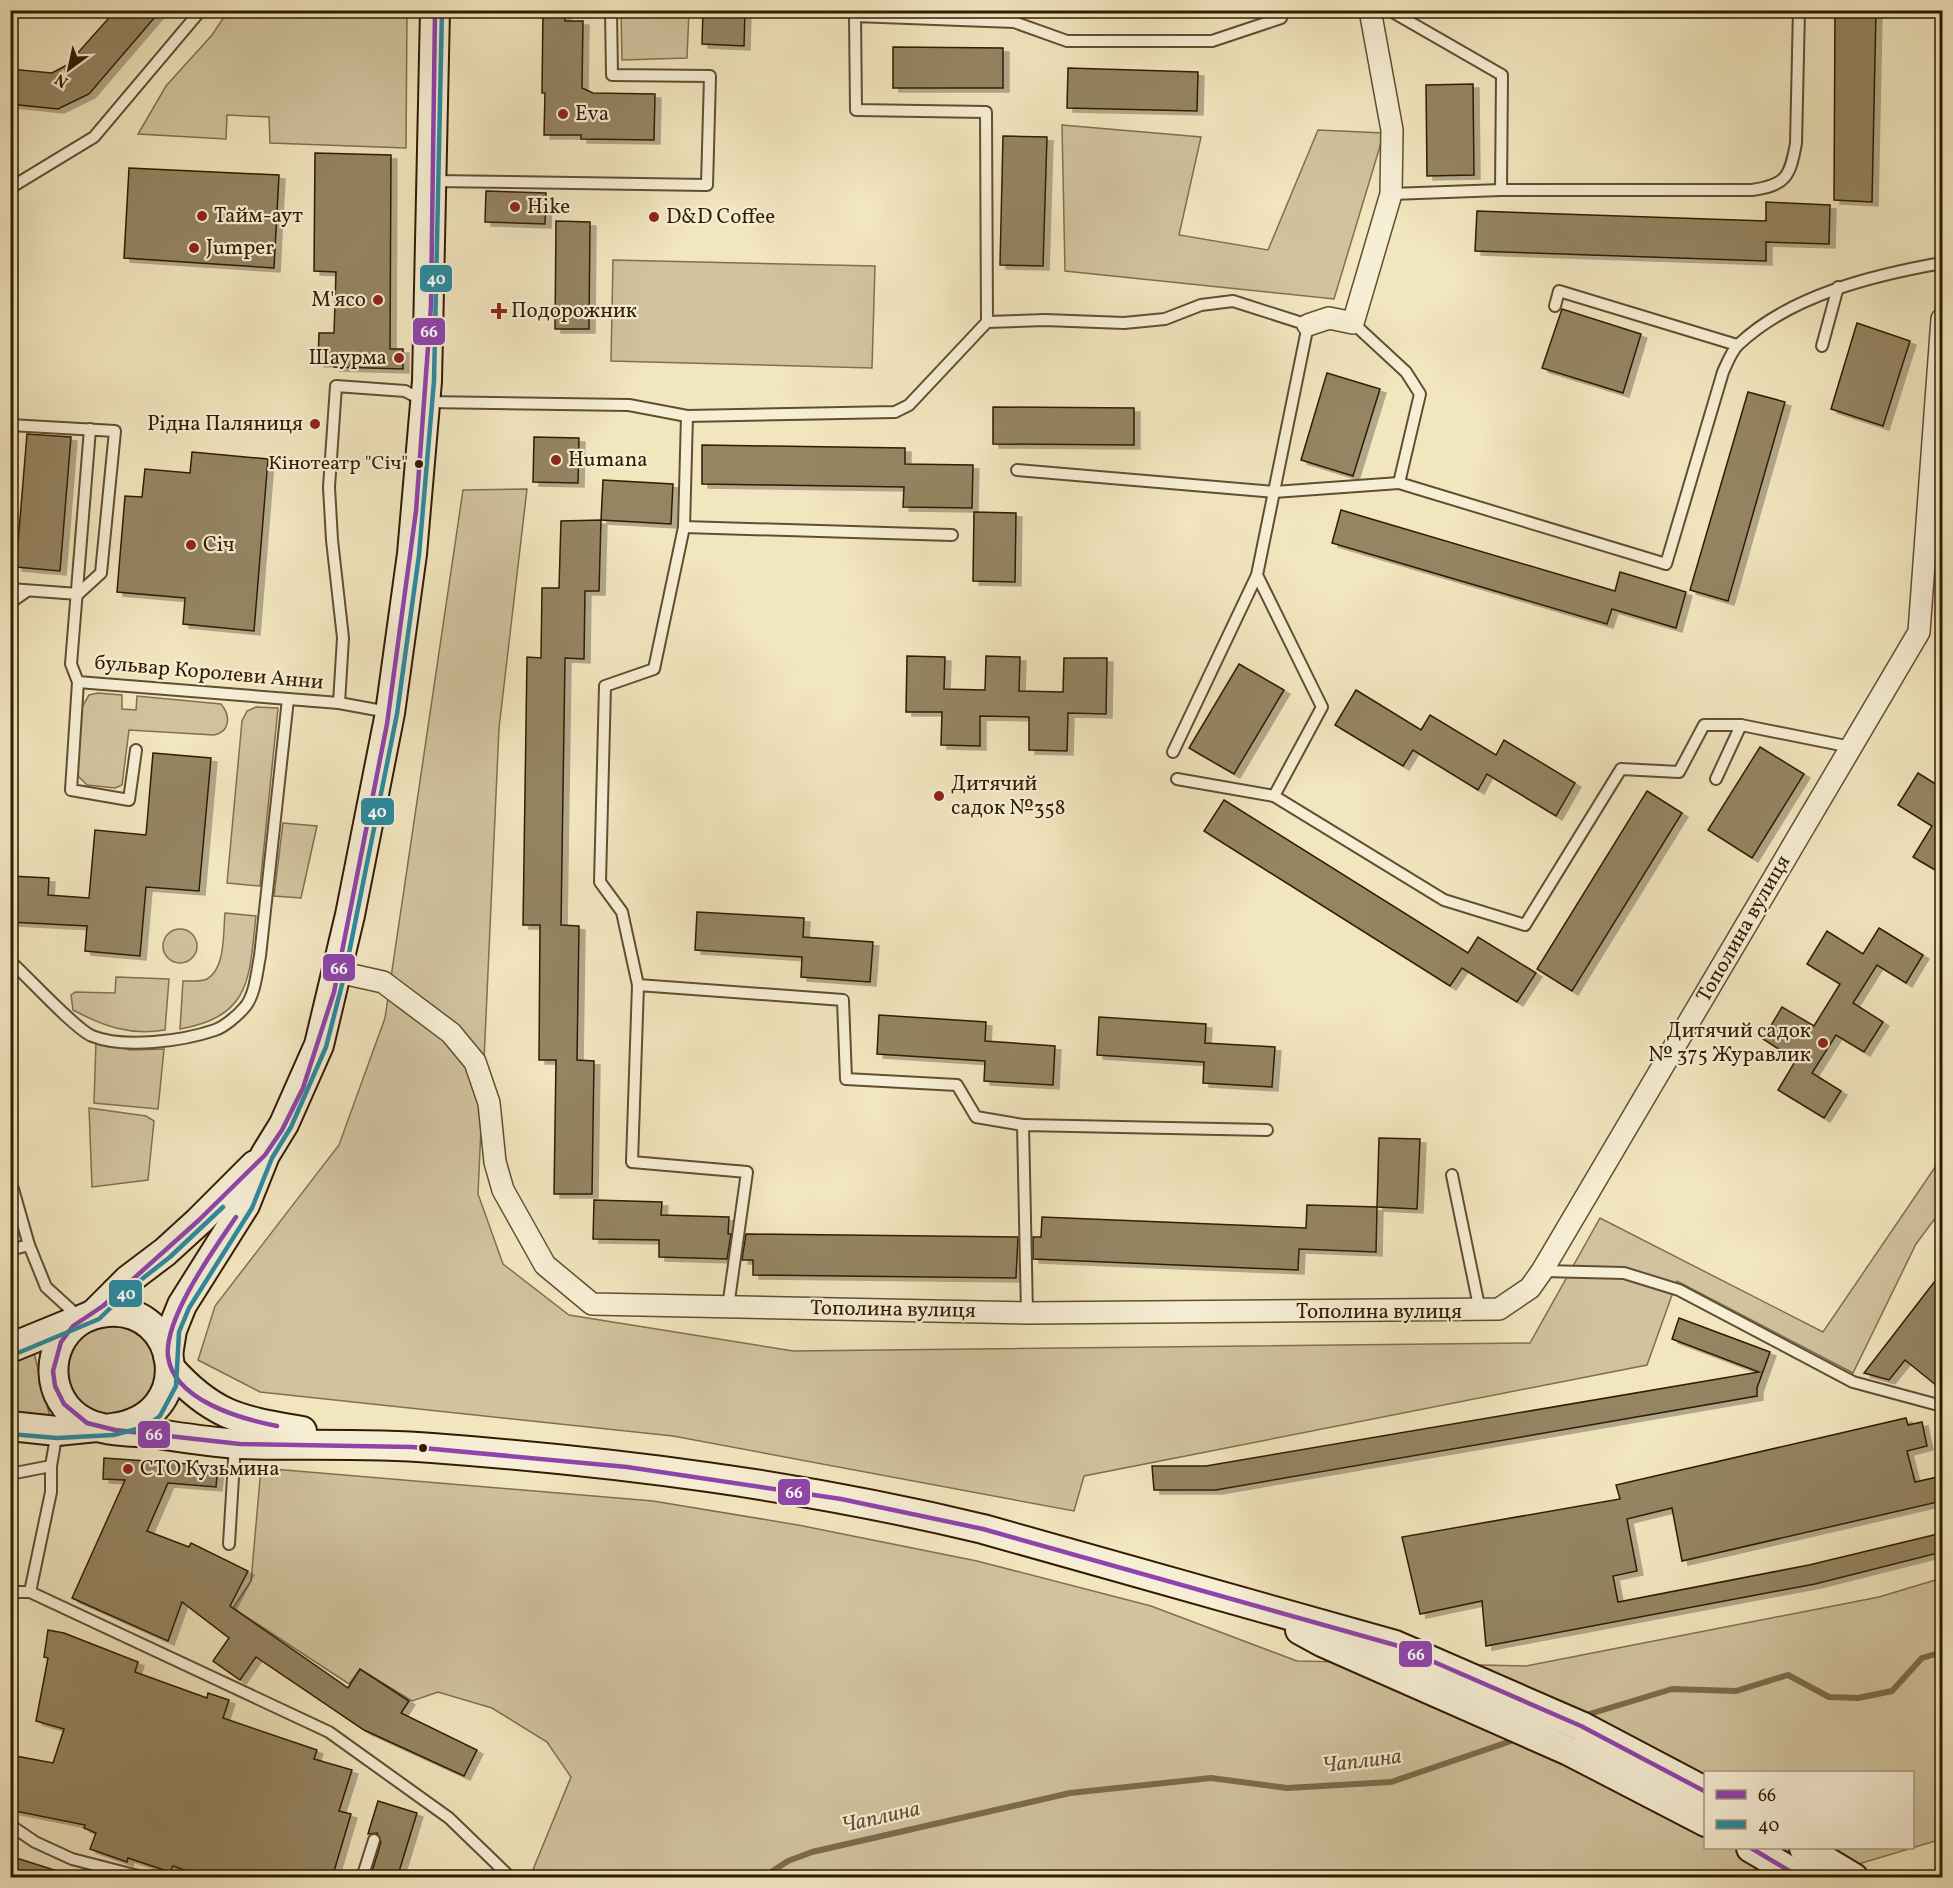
<svg xmlns="http://www.w3.org/2000/svg" width="1953" height="1888" font-family="Vollkorn,serif">
<defs>
<filter id="shadow"><feDropShadow dx="6" dy="4" stdDeviation="0" flood-color="#0004"/></filter>
</defs>
<rect width="100%" height="100%" fill="#f2e6bf"/>
<filter id="stains"><feTurbulence type="fractalNoise" baseFrequency=".00333" numOctaves="4"/><feColorMatrix values="0 0 0 0 .2 0 0 0 0 .09 0 0 0 0 .02 0 0 0 .5 -.17"/></filter>
<radialGradient id="worn" r=".72"><stop offset=".6" stop-color="#630" stop-opacity="0"/><stop offset="1" stop-color="#630" stop-opacity=".3"/></radialGradient>
<g fill="#d1c39f" stroke="#816f50" stroke-width="1.5" fill-rule="evenodd">
<polygon points="228,11 407,11 406,148 270,143 269,117 227,115 226,139 138,134 166,86 212,35"/>
<polygon points="621,11 689,11 687,58 622,60"/>
<polygon points="1062,125 1201,137 1179,235 1268,250 1318,130 1384,133 1334,299 1065,271"/>
<polygon points="613,260 875,266 872,368 611,361"/>
<polygon points="527,489 499,728 478,1194 503,1264 569,1315 793,1351 1530,1343 1600,1218 1823,1332 1942,1157 1942,1209 1916,1244 1853,1373 1677,1281 1647,1365 1084,1476 1074,1511 673,1436 260,1392 198,1360 215,1306 339,1145 385,1018 463,490"/>
<path d="M98,693L122,695V709L136,710L137,696L221,704C231,716 230,732 214,735L129,730L122,785L115,788L87,785L75,773L82,707L89,695Z"/>
<polygon points="256,707 278,708 260,886 227,883 242,721 247,711"/>
<polygon points="283,823 317,826 301,898 274,896"/>
<path d="M225,913L256,916C249,978 252,1016 180,1029L183,981C190,981 200,982 207,979C226,968 223,932 225,913Z"/>
<circle cx="180" cy="946" r="17"/>
<path d="M116,977L169,979L165,1030C130,1036 103,1026 73,1010L71,995L75,992L115,993Z"/>
<polygon points="96,1040 130,1050 164,1049 158,1109 94,1103"/>
<polygon points="89,1108 146,1116 154,1121 148,1180 92,1187"/>
<path d="M101,1323L137,1328L159,1357L154,1393C146,1400 134,1413 124,1416C87,1427 50,1378 71,1345C77,1336 92,1329 101,1323Z"/>
<polygon points="34,1353 50,1417 11,1414 10,1365"/>
<path d="M261,1468L653,1501L798,1525L977,1561L1151,1606L1297,1661L1526,1666L1879,1597L1942,1578V1839L1812,1878L530,1877L571,1777L547,1742L492,1708L438,1692L412,1701L360,1669L349,1684L233,1608L251,1581ZM1706,1772H1912V1848H1706Z"/>
</g>
<g fill="none" stroke-linecap="round" stroke-linejoin="round">
<g stroke="#7d6b4d" stroke-width="6">
<polyline points="1583,1716 1672,1689 1736,1691 1788,1675 1829,1697 1858,1698 1892,1691 1922,1658 1942,1652"/>
<polyline points="762,1878 788,1861 812,1852 1070,1793 1211,1778 1287,1788 1391,1782 1517,1739"/>
</g>
</g>
<g fill="#958564" stroke="#311b02" stroke-width="1.5" filter="url(#shadow)">
<polygon points="116,10 161,10 89,94 58,109 10,104 10,69 52,73 67,65"/>
<polygon points="543,10 565,10 565,21 583,21 582,88 593,93 655,94 654,140 581,139 581,135 544,135 545,93 542,93"/>
<polygon points="703,10 745,10 744,46 702,44"/>
<polygon points="1835,10 1876,10 1872,202 1834,200"/>
<polygon points="893,47 1003,48 1003,88 893,88"/>
<polygon points="1068,68 1198,72 1197,111 1067,108"/>
<polygon points="1473,84 1474,175 1427,176 1426,85"/>
<polygon points="1003,136 1047,137 1043,266 1000,265"/>
<polygon points="315,153 391,155 390,349 403,349 403,369 334,367 334,363 318,363 319,333 334,333 336,272 314,271"/>
<polygon points="129,168 279,175 274,268 124,258"/>
<polygon points="486,191 546,193 545,224 485,222"/>
<polygon points="1766,202 1830,205 1829,244 1766,242 1766,261 1475,251 1477,211 1766,221"/>
<polygon points="556,221 590,222 589,329 555,329"/>
<polygon points="1562,309 1641,334 1623,393 1542,368"/>
<polygon points="1857,323 1910,341 1883,426 1831,409"/>
<polygon points="1327,373 1380,389 1353,476 1301,460"/>
<polygon points="1748,392 1785,402 1728,601 1690,590"/>
<polygon points="993,407 1134,408 1134,445 993,444"/>
<polygon points="27,434 71,437 60,571 16,567"/>
<polygon points="534,437 579,438 578,483 533,482"/>
<polygon points="702,445 905,448 905,464 973,465 972,508 903,507 904,487 702,484"/>
<polygon points="192,452 268,459 254,631 183,624 185,598 117,592 125,496 142,497 145,469 190,473"/>
<polygon points="603,480 673,484 671,524 601,520"/>
<polygon points="1341,510 1615,591 1620,572 1686,592 1676,628 1612,609 1607,624 1332,543"/>
<polygon points="974,512 1016,513 1015,582 973,581"/>
<polygon points="601,520 599,591 585,591 584,659 565,658 561,925 579,926 577,1060 594,1061 592,1194 554,1194 556,1060 539,1060 540,925 523,925 527,657 541,658 542,588 559,588 561,521"/>
<polygon points="907,656 945,657 944,689 985,690 986,656 1020,657 1019,691 1063,692 1064,658 1107,658 1106,714 1068,713 1067,751 1029,750 1029,717 980,716 980,746 941,745 942,712 906,712"/>
<polygon points="1239,664 1284,690 1234,774 1189,748"/>
<polygon points="1356,690 1421,730 1430,715 1496,755 1504,740 1575,783 1556,816 1487,774 1478,790 1413,750 1403,766 1335,725"/>
<polygon points="1760,747 1804,774 1752,858 1708,830"/>
<polygon points="153,753 211,758 199,891 146,887 140,956 85,951 87,926 10,922 10,876 49,878 48,895 89,898 95,830 146,835"/>
<polygon points="1918,773 1942,788 1942,874 1913,857 1932,826 1898,805"/>
<polygon points="1647,791 1682,813 1572,991 1537,969"/>
<polygon points="1224,800 1468,953 1478,937 1536,973 1517,1002 1462,968 1450,986 1204,831"/>
<polygon points="697,912 804,918 803,937 873,942 870,982 801,977 802,957 695,950"/>
<polygon points="1879,928 1923,955 1906,983 1877,965 1853,1003 1883,1022 1864,1052 1836,1035 1812,1073 1841,1091 1824,1118 1778,1090 1796,1060 1763,1039 1782,1007 1814,1026 1840,984 1807,964 1827,931 1863,954"/>
<polygon points="879,1015 986,1022 985,1041 1055,1046 1053,1085 984,1081 985,1061 877,1054"/>
<polygon points="1099,1017 1206,1024 1205,1043 1275,1047 1272,1087 1203,1083 1204,1062 1097,1055"/>
<polygon points="1379,1138 1420,1139 1417,1209 1377,1207"/>
<polygon points="594,1200 662,1202 661,1215 729,1217 728,1234 731,1234 727,1259 659,1257 659,1240 593,1239"/>
<polygon points="1307,1205 1377,1207 1376,1252 1299,1249 1298,1270 1033,1259 1033,1237 1041,1237 1042,1217 1306,1228"/>
<polygon points="746,1234 1018,1237 1016,1278 753,1275 753,1260 742,1260"/>
<polygon points="1942,1272 1942,1390 1905,1360 1889,1380 1864,1373"/>
<polygon points="1679,1318 1770,1352 1757,1388 1757,1396 1216,1490 1154,1490 1152,1466 1206,1466 1759,1372 1672,1339"/>
<polygon points="1906,1418 1908,1425 1922,1422 1927,1446 1907,1451 1915,1482 1942,1476 1942,1501 1682,1561 1672,1508 1627,1519 1637,1571 1613,1576 1618,1602 1809,1565 1942,1533 1942,1552 1815,1584 1486,1646 1482,1601 1420,1614 1402,1537 1620,1499 1616,1485"/>
<polygon points="104,1458 218,1466 216,1487 168,1483 147,1531 189,1547 191,1543 248,1571 230,1606 348,1688 360,1669 409,1701 401,1713 477,1750 464,1776 364,1730 256,1657 240,1680 213,1661 229,1638 182,1602 168,1641 72,1598 125,1480 103,1479"/>
<polygon points="48,1630 64,1633 138,1662 135,1672 207,1698 208,1693 229,1700 223,1718 317,1750 314,1759 352,1770 339,1811 351,1814 332,1878 206,1878 173,1866 170,1872 128,1858 127,1862 90,1849 96,1833 84,1828 85,1825 10,1810 10,1755 53,1763 64,1729 36,1721 48,1658 44,1657"/>
<polygon points="378,1801 417,1813 397,1878 370,1878 381,1842 377,1833 368,1834"/>
<polygon points="10,1856 67,1874 67,1878 10,1878"/>
</g>
<g fill="none" stroke-linecap="round" stroke-linejoin="round">
<defs>
<g id="lane">
<path d="M1389,10L1502,75L1501,190H1752C1786,185 1790,177 1796,143L1799,10"/>
<polyline points="433,181 707,185 710,76 612,75 611,10"/>
<polyline points="10,188 94,137 201,10"/>
<polyline points="1391,194 1501,190"/>
<polyline points="1555,306 1559,291 1737,345"/>
<polyline points="987,322 986,112 856,110 855,16 1014,22 1067,41 1212,41 1281,18 1285,10"/>
<path d="M1353,323L1406,372L1420,394L1399,483L1666,564L1723,372C1727,363 1732,350 1739,344C1791,295 1874,275 1942,263"/>
<polyline points="1822,346 1838,287"/>
<polyline points="10,425 115,431 101,573 78,594"/>
<polyline points="90,429 71,664 78,682 339,703 388,712"/>
<polyline points="1017,470 1274,492 1399,483"/>
<polyline points="684,527 952,535"/>
<polyline points="10,589 78,594"/>
<polyline points="10,603 27,591"/>
<polyline points="78,682 71,790 129,800 136,750"/>
<polyline points="339,703 343,638 332,540 329,487 336,386 405,391 426,402 629,405 687,416 895,412 909,405 987,322 1045,320 1124,323 1165,319 1201,305 1233,301 1308,325 1257,575 1322,707 1274,796 1444,900 1525,925 1621,769 1679,772 1704,725 1741,725 1851,747"/>
<polyline points="1173,752 1257,575"/>
<polyline points="1177,779 1274,796"/>
<polyline points="1716,779 1741,725"/>
<path d="M10,961C27,976 75,1029 92,1036C124,1049 183,1041 215,1030C224,1027 237,1016 244,1008C255,997 257,971 260,956L288,699"/>
<polyline points="638,985 622,912 600,882 605,686 654,669 684,527 687,416"/>
<polyline points="1452,1175 1480,1311"/>
<polyline points="10,1190 13,1189 29,1245"/>
<polyline points="10,1250 29,1245 46,1287 80,1318"/>
<polyline points="1543,1271 1624,1273 1679,1290 1853,1382 1942,1406"/>
<polyline points="728,1307 747,1172 632,1162 638,985 843,1000 846,1079 957,1085 976,1117 1023,1125"/>
<polyline points="1027,1313 1023,1125 1267,1130"/>
<polyline points="10,1474 51,1466"/>
<polyline points="229,1544 235,1444"/>
<polyline points="10,1592 30,1592 329,1732 449,1818 511,1878"/>
<polyline points="30,1592 51,1492 51,1466 57,1431"/>
<polyline points="10,1825 35,1842 72,1859 146,1878"/>
<polyline points="362,1878 374,1840"/>
</g>
<g id="street">
<polyline points="1308,325 1329,318 1353,323 1391,194 1392,130 1370,10"/>
<polyline points="338,972 383,982 451,1033 475,1062 489,1103 495,1162 503,1190 545,1265 592,1304 1027,1313 1499,1309 1530,1288 1542,1271 1919,632 1942,319"/>
</g>
<g id="secondary">
<polyline points="95,1313 128,1280 165,1252 199,1221 255,1165"/>
<polyline points="10,1348 76,1321"/>
<polyline points="168,1355 172,1330 182,1305 245,1205 265,1155 284,1124 319,1045 350,915 390,713 412,554 427,381 435,10"/>
<path d="M170,1368C214,1417 240,1420 302,1431"/>
<polyline points="10,1426 57,1431 97,1427"/>
<path d="M112,1428C199,1417 180,1305 107,1312C97,1313 87,1316 78,1322C44,1346 45,1400 83,1421C102,1432 129,1431 151,1433C179,1437 209,1442 238,1444C302,1446 367,1443 432,1448C618,1462 801,1485 983,1529L1395,1645L1581,1726L1706,1792"/>
<polyline points="1300,1630 1322,1642 1569,1751 1706,1822"/>
<polyline points="1751,1848 1802,1878"/>
<polyline points="1804,1848 1854,1878"/>
</g>
</defs>
<use href="#lane" stroke="#614e31" stroke-width="14"/>
<use href="#street" stroke="#614e31" stroke-width="24"/>
<use href="#secondary" stroke="#311b02" stroke-width="32"/>
<use href="#lane" stroke="#f7efd5" stroke-width="10"/>
<use href="#street" stroke="#f7efd5" stroke-width="21"/>
<use href="#secondary" stroke="#f7efd5" stroke-width="28"/>
<defs>
<g id="bus-1">
<polyline points="435,10 431,306 416,511 387,724 334,992 303,1088 282,1130 265,1155 199,1220 103,1306 73,1326 61,1342 53,1371 55,1386 64,1404 87,1423 115,1430 240,1444 412,1447 627,1467 841,1499 983,1529 1395,1645 1581,1726 1706,1792"/>
<path d="M236,1217C215,1248 164,1318 168,1356C173,1400 241,1419 277,1426"/>
<polyline points="1751,1848 1801,1878"/>
</g>
<g id="bus-2">
<polyline points="13,1355 99,1319 133,1286 170,1257 223,1207"/>
<polyline points="10,1434 57,1438 113,1435 145,1427 160,1416 176,1386 179,1332 189,1308 252,1208 272,1158 291,1127 326,1047 345,973 397,714 419,555 434,381 442,10"/>
</g>
</defs>
<use href="#bus-1" stroke="#f7efd5" stroke-width="9"/>
<use href="#bus-2" stroke="#f7efd5" stroke-width="9"/>
<use href="#bus-1" stroke="#8e44ad" stroke-width="4.5"/>
<use href="#bus-2" stroke="#2b8ba1" stroke-width="4.5"/>
</g>
<g fill="#8f2418" stroke="#f7efd5" stroke-width="2">
<circle cx="563" cy="114" r="6"/>
<circle cx="515" cy="207" r="6"/>
<circle cx="202" cy="216" r="6"/>
<circle cx="654" cy="217" r="6"/>
<circle cx="194" cy="248" r="6"/>
<circle cx="378" cy="300" r="6"/>
<path d="M496 302h6v6h6v6h-6v6h-6v-6h-6v-6h6z"/>
<circle cx="399" cy="358" r="6"/>
<circle cx="315" cy="424" r="6"/>
<circle cx="556" cy="460" r="6"/>
<circle cx="191" cy="545" r="6"/>
<circle cx="939" cy="796" r="6"/>
<circle cx="1823" cy="1043" r="6"/>
<circle cx="128" cy="1469" r="6"/>
</g>
<g fill="#311b02" stroke="#f7efd5" stroke-width="2">
<circle cx="419" cy="464" r="5"/>
<circle cx="423" cy="1448" r="5"/>
</g>
<g text-anchor="middle" dominant-baseline="central" stroke-width="4.5" stroke-linejoin="round" paint-order="stroke">
<g font-size="20" fill="#311b02" stroke="#f7efd5" text-anchor="end">
<text x="408" y="464">Кінотеатр "Січ"</text>
</g>
<g font-size="21" fill="#311b02" stroke="#f7efd5" text-anchor="start">
<text x="575" y="114">Eva</text>
<text x="527" y="207">Hike</text>
<text x="214" y="216">Тайм-аут</text>
<text x="666" y="217">D&amp;D Coffee</text>
<text x="206" y="248">Jumper</text>
<text x="366" y="300" text-anchor="end">М'ясо</text>
<text x="511" y="311">Подорожник</text>
<text x="387" y="358" text-anchor="end">Шаурма</text>
<text x="303" y="424" text-anchor="end">Рідна Паляниця</text>
<text x="568" y="460">Humana</text>
<text x="203" y="545">Січ</text>
<text x="951" y="784">Дитячий<tspan x="951" dy="24">садок №358</tspan></text>
<text x="1811" y="1031" text-anchor="end">Дитячий садок<tspan x="1811" dy="24">№ 375 Журавлик</tspan></text>
<text x="140" y="1469">СТО Кузьмина</text>
</g>
<g font-size="21" fill="#311b02" stroke="#f7efd5">
<text transform="translate(209 673) rotate(5)">бульвар Королеви Анни</text>
<text transform="translate(1744 929) rotate(-60)">Тополина вулиця</text>
<text transform="translate(893 1310) rotate(1)">Тополина вулиця</text>
<text x="1379" y="1312">Тополина вулиця</text>
</g>
<g font-size="22" font-style="italic" fill="#645134" stroke="#f7efd5">
<text transform="translate(1362 1762) rotate(-7)">Чаплина</text>
<text transform="translate(881 1818) rotate(-13)">Чаплина</text>
</g>
</g>
<g stroke="#f7efd5" stroke-width="2">
<rect x="419" y="264" width="34" height="29" rx="6" fill="#2b8ba1"/>
<rect x="412" y="317" width="34" height="29" rx="6" fill="#8e44ad"/>
<rect x="360" y="797" width="35" height="29" rx="6" fill="#2b8ba1"/>
<rect x="322" y="953" width="34" height="29" rx="6" fill="#8e44ad"/>
<rect x="108" y="1279" width="35" height="29" rx="6" fill="#2b8ba1"/>
<rect x="137" y="1420" width="34" height="29" rx="6" fill="#8e44ad"/>
<rect x="777" y="1478" width="34" height="28" rx="6" fill="#8e44ad"/>
<rect x="1398" y="1640" width="35" height="28" rx="6" fill="#8e44ad"/>
</g>
<g font-size="16" text-anchor="middle" font-weight="bold" fill="#fff">
<text x="436" y="284">40</text>
<text x="429" y="337">66</text>
<text x="377" y="817">40</text>
<text x="339" y="974">66</text>
<text x="126" y="1299">40</text>
<text x="154" y="1440">66</text>
<text x="794" y="1498">66</text>
<text x="1416" y="1660">66</text>
</g>
<rect width="1953" height="1888" fill="none" stroke="#f2e6bf" stroke-width="36"/>
<rect x="12" y="12" width="1929" height="1864" fill="none" stroke="#311b02" stroke-width="3"/>
<rect x="18" y="18" width="1917" height="1852" fill="none" stroke="#311b02" stroke-width="1.5"/>
<rect x="1704" y="1771" width="210" height="78" fill="#f7efd5" stroke="#a89a81" stroke-width="1.5"/>
<rect x="1716" y="1790" width="30" height="9" fill="#8e44ad" stroke="#a89a81" stroke-width="1.5"/>
<text x="1758" y="1801" font-size="18" fill="#311b02">66</text>
<rect x="1716" y="1820" width="30" height="9" fill="#2b8ba1" stroke="#a89a81" stroke-width="1.5"/>
<text x="1758" y="1831" font-size="18" fill="#311b02">40</text>
<g transform="translate(69 69) rotate(213)" stroke="#f7efd5" stroke-width="4.5" paint-order="stroke">
<path d="M0-4.5L10 22L0 15L-10 22Z" fill="#311b02"/>
<text y="-9" font-size="16" font-weight="bold" text-anchor="middle" fill="#311b02">N</text>
</g>
<rect width="100%" height="100%" filter="url(#stains)"/>
<rect width="100%" height="100%" fill="url(#worn)"/>
</svg>
